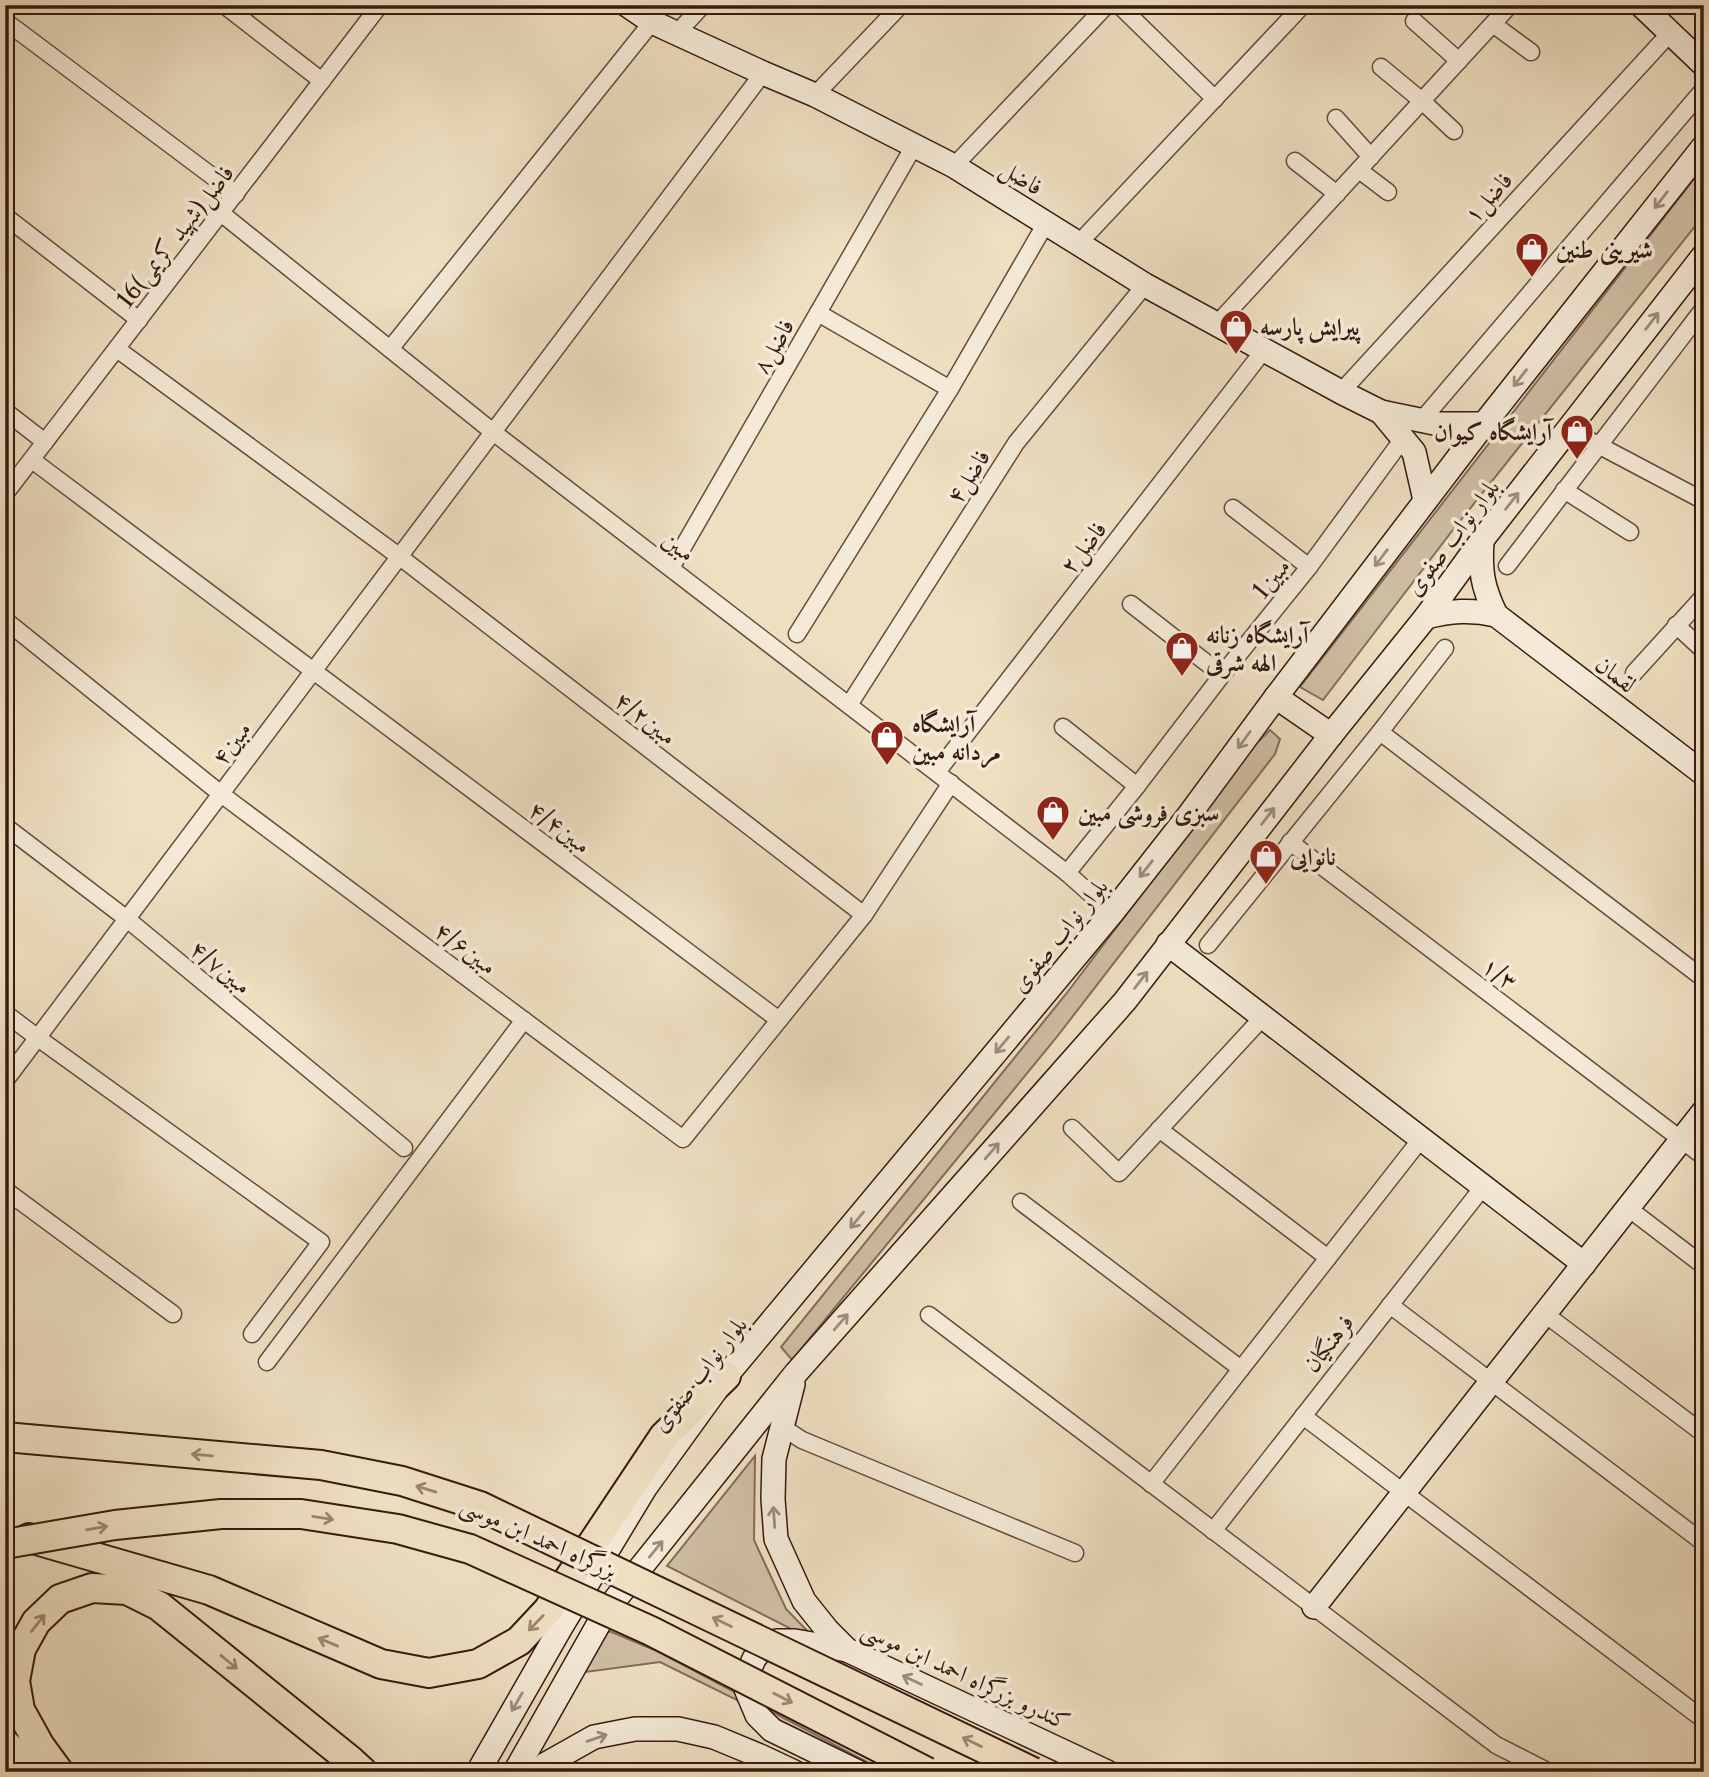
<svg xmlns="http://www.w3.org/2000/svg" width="1709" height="1777" font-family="'Libre Caslon Text',Amiri,serif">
<rect width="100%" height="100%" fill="#eedfc1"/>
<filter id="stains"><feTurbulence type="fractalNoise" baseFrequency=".00286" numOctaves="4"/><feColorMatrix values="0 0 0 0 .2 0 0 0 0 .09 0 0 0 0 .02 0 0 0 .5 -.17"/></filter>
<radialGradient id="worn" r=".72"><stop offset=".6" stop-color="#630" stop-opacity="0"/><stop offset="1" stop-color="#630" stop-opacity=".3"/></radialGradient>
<g fill="#cfbea3" stroke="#836c5a" stroke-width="2">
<polygon points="1704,166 1704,215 1449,535 1323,700 1300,687"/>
<polygon points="1270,730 1280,739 1275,754 1056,1038 792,1360 781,1347 1066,994 1255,745"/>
<polygon points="755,1456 754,1540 786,1609 819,1643 667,1566"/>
<polygon points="609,1631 657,1651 886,1772 883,1772 660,1662 571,1674"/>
</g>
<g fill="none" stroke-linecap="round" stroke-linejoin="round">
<defs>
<g id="street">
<polyline points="224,5 322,81"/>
<polyline points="1119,5 1215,99"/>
<polyline points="5,21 236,194"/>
<polyline points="1414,21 1459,61"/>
<polyline points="1493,24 1531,52"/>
<polyline points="677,33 703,5"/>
<polyline points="1381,67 1422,101 1454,131"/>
<polyline points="815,95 901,5"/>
<polyline points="1336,118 1371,157"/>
<polyline points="1295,161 1337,194"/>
<polyline points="954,166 1107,5"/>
<polyline points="1359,170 1388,192"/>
<polyline points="221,213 493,432 1067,873 1112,913"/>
<polyline points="5,216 139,320"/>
<polyline points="1079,243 1303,5"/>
<polyline points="818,313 950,389"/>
<polyline points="1217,324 1510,5"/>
<polyline points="117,349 400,557 864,915"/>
<polyline points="390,349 652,22"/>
<polyline points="1341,392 1670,33"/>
<polyline points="5,411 45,442"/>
<polyline points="1421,421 1704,89"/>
<polyline points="1568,429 1704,501"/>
<polyline points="32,460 779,1020"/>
<polyline points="1564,490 1630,532"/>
<polyline points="5,494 380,5"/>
<polyline points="1233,508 1309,567"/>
<polyline points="1507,566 1704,308"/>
<polyline points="671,568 914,146"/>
<polyline points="1131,604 1222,675"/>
<polyline points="5,620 221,794 683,1139 864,915 951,783"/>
<polyline points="1676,625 1704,651"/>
<polyline points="797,634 950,389 1046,223"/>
<polyline points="1634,673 1704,596"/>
<polyline points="849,705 1016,443 1145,285"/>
<polyline points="1063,727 1137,786"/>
<polyline points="1380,732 1704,979"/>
<polyline points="937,772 1264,350"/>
<polyline points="5,826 127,919 404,1148"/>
<polyline points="1290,842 1704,1157"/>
<polyline points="1067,873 1137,786 1222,675 1309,567 1402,440"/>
<polyline points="1208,945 1380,732 1445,648"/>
<polyline points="5,1013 38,1038 321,1242 252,1334"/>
<polyline points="5,1081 763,73"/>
<polyline points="1072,1128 1119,1173 1263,1017"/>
<polyline points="1159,1129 1328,1258"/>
<polyline points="5,1190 173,1314"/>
<polyline points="1021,1202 1241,1369"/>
<polyline points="1628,1208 1704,1266"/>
<polyline points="1390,1305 1704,1543"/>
<polyline points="1545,1314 1704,1434"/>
<polyline points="929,1315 1496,1745 1549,1772"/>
<polyline points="267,1362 524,1020"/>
<polyline points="1303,1416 1704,1720"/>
<polyline points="782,1427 802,1440 1075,1553"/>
<polyline points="1151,1484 1421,1139"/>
<polyline points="1213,1531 1483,1187"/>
</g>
<g id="secondary">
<polyline points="627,5 652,22 763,73 815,95 954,166 1145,285 1341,392 1381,412 1439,424 1484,424"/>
<polyline points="1641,5 1704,65"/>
<polyline points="1381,412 1414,452 1425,500"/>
<path d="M1482,540C1480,571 1482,586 1496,615"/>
<path d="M1426,617C1450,611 1471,609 1496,615L1704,774"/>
<polyline points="1276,697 1331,735"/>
<polyline points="1168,944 1584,1264"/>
<polyline points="793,1384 774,1459 773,1499 776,1539 804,1601 828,1631 847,1650 1107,1772"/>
<polyline points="1314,1607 1704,1111"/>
<polyline points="847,1650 795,1641 777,1641 762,1648 754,1659 750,1668 746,1689 757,1715 772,1730 858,1772"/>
<polyline points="478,1772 561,1627 645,1488 726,1376 1112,913 1189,815 1276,697 1484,424 1704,146"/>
<polyline points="515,1772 606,1611 796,1373 1125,1001 1331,735 1426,617 1482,540 1704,255"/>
<polyline points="538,1772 546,1764 594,1737 635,1729 678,1729 714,1737 760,1756 794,1772"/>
</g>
<g id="highway">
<polyline points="29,1538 209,1590 381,1664 429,1673 478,1664 519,1641 548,1610 664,1436 726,1376"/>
<polyline points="5,1744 36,1772"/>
<polyline points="59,1772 40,1746 20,1710 15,1681 21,1649 36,1622 60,1599 92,1588 127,1590 159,1606 351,1761 363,1772"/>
</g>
</defs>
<use href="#street" stroke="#654b3c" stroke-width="19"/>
<use href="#secondary" stroke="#371a10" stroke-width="26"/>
<use href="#highway" stroke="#371a10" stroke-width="32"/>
<use href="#street" stroke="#f4ead7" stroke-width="16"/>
<use href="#secondary" stroke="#f4ead7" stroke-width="23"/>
<use href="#highway" stroke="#eedfc1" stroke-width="28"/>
<defs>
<g id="highway-bridge">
<polyline points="5,1437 321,1465 402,1481 480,1506 1033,1772"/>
<polyline points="5,1544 115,1525 221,1514 301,1514 398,1529 470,1549 651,1631 927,1772"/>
</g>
</defs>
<use href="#highway-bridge" stroke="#371a10" stroke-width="32" stroke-linecap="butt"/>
<use href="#highway-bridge" stroke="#eedfc1" stroke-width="28"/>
</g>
<defs><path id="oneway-shaft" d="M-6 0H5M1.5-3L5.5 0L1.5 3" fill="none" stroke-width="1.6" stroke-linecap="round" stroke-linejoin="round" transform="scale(1.75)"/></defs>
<g stroke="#9f8c7d">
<use href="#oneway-shaft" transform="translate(1661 200) rotate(128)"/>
<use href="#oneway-shaft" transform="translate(1652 321) rotate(-52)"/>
<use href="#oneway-shaft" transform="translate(1520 378) rotate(128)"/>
<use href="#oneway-shaft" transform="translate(1512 501) rotate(-52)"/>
<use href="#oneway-shaft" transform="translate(1381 558) rotate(127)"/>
<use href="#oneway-shaft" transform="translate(1244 740) rotate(126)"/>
<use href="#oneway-shaft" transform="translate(1268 816) rotate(-52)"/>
<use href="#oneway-shaft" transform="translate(1146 869) rotate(128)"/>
<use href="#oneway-shaft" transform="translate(1141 980) rotate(-52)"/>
<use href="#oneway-shaft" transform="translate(1002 1045) rotate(130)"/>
<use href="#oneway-shaft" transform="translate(992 1151) rotate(-49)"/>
<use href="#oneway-shaft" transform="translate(857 1220) rotate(130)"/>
<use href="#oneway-shaft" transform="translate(841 1322) rotate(-49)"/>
<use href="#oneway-shaft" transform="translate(774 1517) rotate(-94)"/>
<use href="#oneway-shaft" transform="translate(656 1549) rotate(-51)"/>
<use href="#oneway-shaft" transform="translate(912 1680) rotate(-155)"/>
<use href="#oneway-shaft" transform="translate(517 1702) rotate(120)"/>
<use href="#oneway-shaft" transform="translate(597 1738) rotate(-19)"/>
</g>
<g stroke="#9c8671">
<use href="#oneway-shaft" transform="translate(202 1455) rotate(-175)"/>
<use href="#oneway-shaft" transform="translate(426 1489) rotate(-163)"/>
<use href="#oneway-shaft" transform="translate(323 1518) rotate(9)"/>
<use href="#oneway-shaft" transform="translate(97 1528) rotate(-10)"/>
<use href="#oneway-shaft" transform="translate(722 1622) rotate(-154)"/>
<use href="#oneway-shaft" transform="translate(38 1623) rotate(-52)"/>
<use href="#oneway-shaft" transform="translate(536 1623) rotate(134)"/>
<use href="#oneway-shaft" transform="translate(328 1642) rotate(-157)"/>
<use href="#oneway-shaft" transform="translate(229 1662) rotate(39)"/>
<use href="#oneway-shaft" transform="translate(783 1698) rotate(27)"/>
<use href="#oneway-shaft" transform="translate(972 1742) rotate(-154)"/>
</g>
<defs>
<symbol id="shop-pin" viewBox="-11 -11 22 30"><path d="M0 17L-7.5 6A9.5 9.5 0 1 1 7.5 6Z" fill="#8f2418" stroke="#f4ead7"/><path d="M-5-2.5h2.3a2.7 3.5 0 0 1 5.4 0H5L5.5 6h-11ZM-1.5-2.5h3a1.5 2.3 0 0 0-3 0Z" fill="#fff"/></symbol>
</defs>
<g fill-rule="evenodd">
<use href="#shop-pin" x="1513" y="230" width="38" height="52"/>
<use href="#shop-pin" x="1217" y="307" width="38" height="52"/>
<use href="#shop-pin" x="1558" y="412" width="38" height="52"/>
<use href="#shop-pin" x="1163" y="629" width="38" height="52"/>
<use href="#shop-pin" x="868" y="718" width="38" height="52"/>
<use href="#shop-pin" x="1034" y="793" width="38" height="52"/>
<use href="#shop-pin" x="1247" y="837" width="38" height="52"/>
</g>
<g text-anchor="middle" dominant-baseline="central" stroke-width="7" stroke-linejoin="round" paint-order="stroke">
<g font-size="24" fill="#371a10" stroke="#f4ead7">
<text transform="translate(1022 177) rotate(32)">فاضل</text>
<text transform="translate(1488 197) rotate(-48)">۱فاضل</text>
<text transform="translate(175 236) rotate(-52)">16فاضل(شهید کریمی)</text>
<text transform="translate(773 346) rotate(-60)">۸فاضل</text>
<text transform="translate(968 476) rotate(-57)">۴فاضل</text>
<text transform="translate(1452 537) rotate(-53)">بلوار نواب صفوی</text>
<text transform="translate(679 546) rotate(37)">مبین</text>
<text transform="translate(1083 547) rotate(-52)">۲فاضل</text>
<text transform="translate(1271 578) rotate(-51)">1مبین</text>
<text transform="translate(1616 674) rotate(38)">لقمان</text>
<text transform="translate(646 718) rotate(38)">۴/۲مبین</text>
<text transform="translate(231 743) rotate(-53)">۴مبین</text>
<text transform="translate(560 827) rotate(37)">۴/۴مبین</text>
<text transform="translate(1059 935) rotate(-51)">بلوار نواب صفوی</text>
<text transform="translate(466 948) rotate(37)">۴/۶مبین</text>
<text transform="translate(221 967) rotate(39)">۴/۷مبین</text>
<text transform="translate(1500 973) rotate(37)">۱/۳</text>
<text transform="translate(1328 1343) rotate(-52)">فرهنگیان</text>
<text transform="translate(699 1374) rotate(-52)">بلوار نواب صفوی</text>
<text transform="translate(539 1537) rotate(24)">بزرگراه احمد ابن موسی</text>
<text transform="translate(966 1675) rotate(25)">کندرو بزرگراه احمد ابن موسی</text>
</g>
<g font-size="24" font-weight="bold" fill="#371a10" stroke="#f4ead7" text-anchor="start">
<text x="1556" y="249">شیرینی طنین</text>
<text x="1260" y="326">پیرایش پارسه</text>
<text x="1552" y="431" text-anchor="end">آرایشگاه کیوان</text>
<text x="1206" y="634">آرایشگاه زنانه<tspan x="1206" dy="28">الهه شرقی</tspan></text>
<text x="912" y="723">آرایشگاه<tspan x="912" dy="28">مردانه مبین</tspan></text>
<text x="1078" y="812">سبزی فروشی مبین</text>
<text x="1290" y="856">نانوایی</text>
</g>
</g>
<rect width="1709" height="1777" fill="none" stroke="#eedfc1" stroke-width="28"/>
<rect x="7" y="7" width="1695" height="1763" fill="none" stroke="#371a10" stroke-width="3.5"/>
<rect x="14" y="14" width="1681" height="1749" fill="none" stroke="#371a10" stroke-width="2"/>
<rect width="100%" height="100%" filter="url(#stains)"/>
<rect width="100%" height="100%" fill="url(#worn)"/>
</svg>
